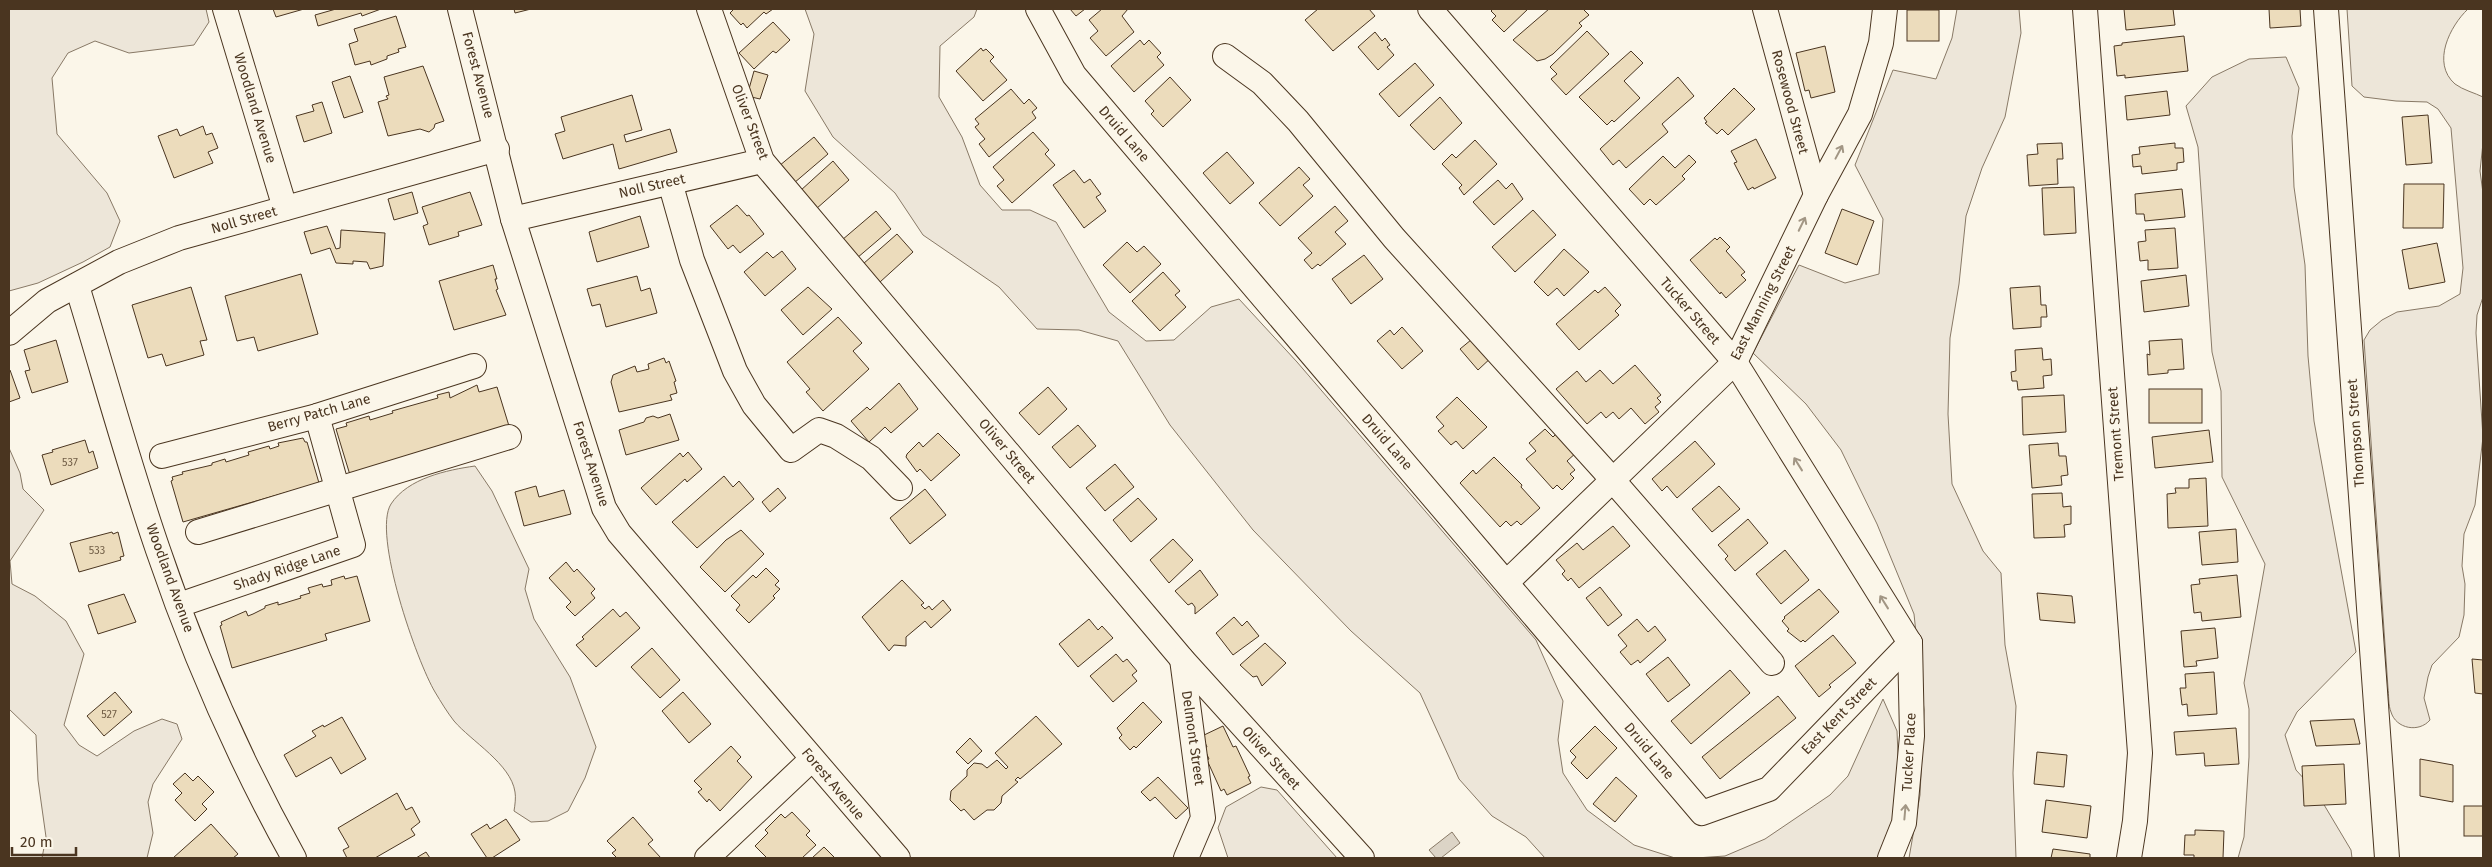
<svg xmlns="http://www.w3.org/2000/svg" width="2492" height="867" font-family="'Fira Sans',sans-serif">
<rect width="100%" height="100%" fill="#fbf6e9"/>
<g fill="#ede6d9" stroke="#887966">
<polygon points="9,9 206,9 209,22 194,45 129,53 95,41 68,53 52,78 57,134 107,193 120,221 110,247 83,262 38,283 9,291"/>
<polygon points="805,9 977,9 974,17 940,46 939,97 962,137 980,185 1002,210 1030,210 1056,222 1109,312 1146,341 1174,340 1211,307 1239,299 1297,362 1536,640 1563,701 1558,740 1563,773 1587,810 1634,845 1675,858 1545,858 1526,837 1492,816 1459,779 1420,693 1351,631 1253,530 1170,425 1118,341 1079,330 1037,329 999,287 923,235 895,193 833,137 805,91 814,34"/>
<polygon points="1957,9 2019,9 2021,33 2005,117 1982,168 1966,216 1959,284 1950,338 1948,414 1952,484 1983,551 2001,573 2005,645 2016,706 2013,773 2016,858 1909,858 1920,795 1924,710 1914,614 1877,524 1841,450 1806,404 1753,353 1799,265 1845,283 1879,274 1883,219 1855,165 1893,70 1936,79 1952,38"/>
<path d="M2347,9H2468C2450,26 2431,63 2455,84C2463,90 2475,93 2483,97V143L2480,171L2483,193V297L2477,315L2476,333L2483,437L2475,505L2464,534L2462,566L2465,584L2464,615L2459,637L2432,665L2428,677L2424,698L2430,720C2419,733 2396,729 2391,712C2388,705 2389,695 2388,688L2364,340L2370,330L2382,320L2397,312L2439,306L2460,294L2463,268L2451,128L2438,109L2427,102L2396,101L2364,97L2352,86Z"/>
<polygon points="2286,57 2299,88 2292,136 2294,187 2305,265 2308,356 2314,421 2356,652 2297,712 2285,735 2296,770 2317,793 2351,850 2352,858 2238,858 2244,837 2249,757 2249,709 2244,683 2265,564 2222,477 2221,391 2212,352 2198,147 2186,106 2212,77 2249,59"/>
<polygon points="9,448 20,473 23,489 44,510 10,561 12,584 35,596 66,621 84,654 64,725 79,745 97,756 134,731 162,719 177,724 182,739 153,784 148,802 153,833 147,858 42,858 46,837 38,780 36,735 9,709"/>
<path d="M475,466L492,491L529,569L525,589L534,619L570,677L596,747L585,778L568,811L548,821L531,822L514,811C515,805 516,797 515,792C511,764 471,741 454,721C447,712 441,702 435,692C417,662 372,534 391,504C408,478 447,470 475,466Z"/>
<polygon points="1883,699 1897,731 1899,779 1892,823 1879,858 1696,858 1725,856 1765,839 1830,795 1848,776"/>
<polygon points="1261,787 1277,790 1337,858 1228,858 1218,828 1226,807"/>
</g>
<polygon fill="#dcd4c6" stroke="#887966" points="1452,832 1460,843 1441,858 1436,858 1429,850"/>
<g fill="#ecdcbc" stroke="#4a3520">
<polygon points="273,9 304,9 276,17"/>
<polygon points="336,9 381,9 362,16 361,13 318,26 315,15"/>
<polygon points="514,9 531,9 515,13"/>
<polygon points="734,9 773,9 766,14 764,12 747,28 743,23 741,25 730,13"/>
<polygon points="1070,9 1085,9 1076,16"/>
<polygon points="1102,9 1128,9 1122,16 1134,32 1106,56 1090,38 1098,31 1089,20"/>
<polygon points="1318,9 1369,9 1375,16 1333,51 1305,20"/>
<polygon points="1493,9 1528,9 1504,32 1492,20 1496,16 1491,11"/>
<polygon points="1549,9 1583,9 1589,15 1579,23 1582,26 1553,54 1545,59 1537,61 1513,40"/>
<polygon points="2124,9 2173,9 2175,25 2126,30"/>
<polygon points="2269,9 2300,9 2301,26 2270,28"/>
<rect x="1907" y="10" width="32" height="31"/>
<polygon points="396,16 406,47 398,49 399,52 387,56 387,59 371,65 370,61 355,65 349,44 358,41 354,29"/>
<polygon points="773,22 790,40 776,53 773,51 754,69 739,53"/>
<polygon points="1587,31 1609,54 1566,95 1551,79 1557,74 1550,67"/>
<polygon points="1375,32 1382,41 1385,38 1390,45 1387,47 1394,55 1378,70 1358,47"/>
<polygon points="2184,36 2188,71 2125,78 2125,75 2117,76 2114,46 2122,45 2122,43"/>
<polygon points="1140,40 1144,45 1149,40 1161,53 1157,57 1164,65 1134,92 1111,66"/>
<polygon points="1825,46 1835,92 1811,98 1809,90 1805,91 1796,53"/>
<polygon points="981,48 983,51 986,49 994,57 990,61 1007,80 983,101 956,71"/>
<polygon points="1631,51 1643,63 1624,81 1640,98 1614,122 1612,120 1607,125 1579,97"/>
<polygon points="1415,63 1434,85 1399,117 1379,94"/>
<polygon points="423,66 444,121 435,124 434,128 429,132 420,129 388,136 378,102 388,99 386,96 389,95 384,77"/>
<polygon points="754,71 768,75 760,99 747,96"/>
<polygon points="350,76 363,112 344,118 332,82"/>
<polygon points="1170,77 1191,100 1163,127 1151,114 1154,111 1145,101"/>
<polygon points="1678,77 1694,96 1662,124 1668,132 1626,168 1619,160 1613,165 1600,149"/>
<polygon points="1734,88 1755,109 1728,135 1722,129 1717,134 1705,123 1707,122 1704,118"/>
<polygon points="1011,89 1024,104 1029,99 1037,108 1032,112 1036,118 989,157 979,144 985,139 975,127 979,124 975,119"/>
<polygon points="2167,91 2170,115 2127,120 2125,96"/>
<polygon points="632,95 642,130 624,135 626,142 670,129 677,152 619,169 613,144 563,159 555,134 565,131 561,117"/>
<polygon points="1440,97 1462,123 1434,150 1410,125"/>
<polygon points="322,102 332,133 304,142 296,116 314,111 312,105"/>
<polygon points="2428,115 2432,163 2406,165 2402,117"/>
<polygon points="203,126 206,135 212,133 218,148 208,152 213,163 174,178 158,136 177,129 180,136"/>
<polygon points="1033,132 1049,150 1045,154 1055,165 1012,203 997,186 1004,180 993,167"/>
<polygon points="814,137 828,154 794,183 779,166"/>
<polygon points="1756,139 1776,178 1754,189 1753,187 1748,190 1734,163 1737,162 1731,151"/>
<polygon points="1475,140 1497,164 1464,195 1459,188 1462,185 1442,164 1452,154 1456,158"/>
<polygon points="2062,143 2063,159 2057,159 2058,184 2029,186 2027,155 2038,154 2037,144"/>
<polygon points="2175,143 2175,148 2183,148 2184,162 2177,163 2177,170 2142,174 2141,166 2133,167 2132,155 2140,154 2139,147"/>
<polygon points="1227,152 1254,183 1230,204 1203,173"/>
<polygon points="1689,155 1696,162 1682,176 1685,179 1656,205 1650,199 1644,205 1629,189 1663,156 1675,168"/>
<polygon points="833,161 849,180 816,209 800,191"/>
<polygon points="1299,167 1310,179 1303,185 1313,196 1280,226 1259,203"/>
<polygon points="1074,170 1084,183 1090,179 1101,194 1096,197 1106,211 1084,228 1053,185"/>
<polygon points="1498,180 1506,189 1512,183 1523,199 1494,225 1473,202"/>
<polygon points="2404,184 2444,184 2443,228 2403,228"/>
<polygon points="2074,187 2076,233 2044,235 2042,188"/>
<polygon points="2182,189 2185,217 2145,221 2144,214 2136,214 2135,194"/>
<polygon points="412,192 418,213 394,220 388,199"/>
<polygon points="470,192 482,225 458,232 459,236 429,245 423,226 428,224 422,207"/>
<polygon points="737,205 747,216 749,215 764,234 740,253 733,245 728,249 710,226"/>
<polygon points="1335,206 1348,221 1335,232 1346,244 1320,266 1318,264 1312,269 1304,260 1312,253 1298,238"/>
<polygon points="1842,209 1874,221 1857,265 1825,253"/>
<polygon points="1533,210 1556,235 1515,272 1492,247"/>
<polygon points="876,211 891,229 857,258 842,240"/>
<polygon points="640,216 649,247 597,262 589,232"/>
<polygon points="327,226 336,249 340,248 341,230 385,233 383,266 370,269 367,262 353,261 353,264 336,263 330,248 311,254 304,232"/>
<polygon points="2175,228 2178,268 2148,270 2148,260 2140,261 2138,242 2146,241 2145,230"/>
<polygon points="897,234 913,252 880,282 863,264"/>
<polygon points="1720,237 1730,247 1726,251 1745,272 1741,275 1746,280 1726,298 1721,292 1720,294 1690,260 1715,238 1717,240"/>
<polygon points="1127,242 1137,252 1144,246 1161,264 1130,293 1103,265"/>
<polygon points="2437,243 2445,282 2409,289 2402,250"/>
<polygon points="1564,249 1589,272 1564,296 1557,288 1548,296 1534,282"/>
<polygon points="782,251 796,269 765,296 744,272 767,252 773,258"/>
<polygon points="1364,255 1383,279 1351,304 1332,279"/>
<polygon points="493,265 497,279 495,279 498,289 496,290 506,315 454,330 439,281"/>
<polygon points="1163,272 1180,291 1175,295 1186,307 1160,331 1132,301"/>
<polygon points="301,274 318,334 258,351 254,337 237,341 225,296"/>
<polygon points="2186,275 2189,306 2144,312 2141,281"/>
<polygon points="637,276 641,291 650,288 657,313 606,327 600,304 592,306 587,289"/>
<polygon points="2040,286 2041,305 2046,305 2047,317 2041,317 2041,327 2013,329 2010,288"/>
<polygon points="191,287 207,340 200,341 204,355 166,366 162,354 148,358 132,305"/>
<polygon points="808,287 832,309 803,335 781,310"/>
<polygon points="1605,287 1621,305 1615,311 1619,315 1579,350 1556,324 1595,290 1598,293"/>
<polygon points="838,317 862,343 853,351 869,369 823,411 806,392 810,389 787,362"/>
<polygon points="1402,327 1423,351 1402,369 1377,341 1390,330 1394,335"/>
<polygon points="1477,335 1494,355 1478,370 1460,349"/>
<polygon points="2182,339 2184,369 2168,370 2168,373 2148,375 2147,354 2150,355 2149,341"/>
<polygon points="56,340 68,382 32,393 25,371 30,370 24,350"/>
<polygon points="2042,348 2043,360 2051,359 2052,375 2043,376 2044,388 2018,390 2017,381 2012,381 2011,372 2016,371 2015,350"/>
<polygon points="664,358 666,363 669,361 676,381 674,382 677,393 670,395 672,400 619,412 611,382 613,375 635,366 637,372 649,369 648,364"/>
<polygon points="1635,365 1661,395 1657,398 1661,402 1655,407 1659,412 1645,424 1631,408 1619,419 1613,412 1606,418 1601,412 1587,424 1556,389 1577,371 1586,382 1600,370 1613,384"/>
<polygon points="10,370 20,398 9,402 9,371"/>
<polygon points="899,383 918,409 891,433 885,427 869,442 851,421 867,407 870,410"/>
<polygon points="477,385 479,392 497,387 509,426 350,475 336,429 347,426 346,423 369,416 370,420 393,413 392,411 438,398 437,395 449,392 450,398"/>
<polygon points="1048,387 1067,409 1039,435 1019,413"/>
<rect x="2149" y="389" width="53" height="34"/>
<polygon points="2064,395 2066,432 2023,435 2022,397"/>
<polygon points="1457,397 1487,427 1463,449 1456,441 1451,445 1438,431 1444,426 1436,417"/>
<polygon points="670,414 679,440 626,455 619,430 644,422 646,418 653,416 658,418"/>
<polygon points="1078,425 1096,446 1070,468 1052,447"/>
<polygon points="1545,429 1553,437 1558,432 1577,452 1567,461 1575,470 1570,474 1574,478 1562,490 1557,485 1553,489 1526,459 1536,451 1529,443"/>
<polygon points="2209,430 2213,462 2155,468 2152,437"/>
<polygon points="938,433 960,455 931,481 920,469 917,472 906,457 907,454 919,442 923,447"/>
<polygon points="303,438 305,442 307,442 319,483 183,522 171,481 173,480 172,477 183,474 182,472 212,465 212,463 225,459 226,462 249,455 248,452 269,446 270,449 279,446 278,443"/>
<polygon points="85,440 89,453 93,451 98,468 51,485 42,455 53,452 52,450"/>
<polygon points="1695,441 1715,464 1677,498 1667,486 1662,491 1652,479"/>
<polygon points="2058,443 2059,456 2066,456 2068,475 2061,476 2062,485 2032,488 2029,445"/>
<polygon points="688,452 702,469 687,482 685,479 656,505 641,488 680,453 683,457"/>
<polygon points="1494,457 1522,485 1521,487 1540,508 1521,525 1517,521 1511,526 1506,521 1500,527 1460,483 1473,470 1476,474"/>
<polygon points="1115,464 1134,487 1105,511 1086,488"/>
<polygon points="724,476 733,487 739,481 754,499 697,548 672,522"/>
<polygon points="2206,478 2208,526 2168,528 2167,494 2176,493 2175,488 2189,488 2189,479"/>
<polygon points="536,486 539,497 564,490 571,514 524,526 515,492"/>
<polygon points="1719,486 1740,509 1712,532 1692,509"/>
<polygon points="778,488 786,498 770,512 762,502"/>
<polygon points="925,489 946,515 910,544 890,518"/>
<polygon points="2062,493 2063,507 2071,506 2071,524 2064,525 2065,537 2034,538 2032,494"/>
<polygon points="1138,498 1157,519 1131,542 1113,520"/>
<polygon points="1748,519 1768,543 1735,571 1725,559 1728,556 1718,545"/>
<polygon points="1613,526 1630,546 1579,588 1571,578 1568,581 1562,574 1565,571 1556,560 1577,543 1583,550"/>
<polygon points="2236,529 2238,562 2202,565 2199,532"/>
<polygon points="741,530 764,554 725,592 700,567 726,540"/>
<polygon points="112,532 113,534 118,532 124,556 120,557 121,560 79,572 70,543"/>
<polygon points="1173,539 1193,560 1169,583 1150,560"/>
<polygon points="1785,550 1809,580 1781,604 1756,574"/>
<polygon points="566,562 574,572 577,569 595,589 591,593 595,598 575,616 566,607 571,602 549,578"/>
<polygon points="766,568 779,581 775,585 780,589 773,596 775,598 749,623 736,610 740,605 731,596 753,575 756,578"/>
<polygon points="1200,570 1218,595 1195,614 1195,607 1192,603 1188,605 1175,591"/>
<polygon points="2237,575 2241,617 2202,621 2201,612 2194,613 2191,585 2200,584 2199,579"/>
<polygon points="344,576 345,579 357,576 370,621 325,634 327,640 232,668 220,626 222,625 221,622 246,611 248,616 253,614 265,608 265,606 278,602 278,605 301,598 300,596 310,593 308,588 322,584 323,587 332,585 331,580"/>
<polygon points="902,580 924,603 921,605 925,609 929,606 932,610 943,600 951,610 931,628 925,621 906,637 906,646 894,645 889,651 862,617"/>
<polygon points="1600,587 1622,615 1608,626 1586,598"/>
<polygon points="1819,589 1839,612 1805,642 1803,640 1801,642 1787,631 1789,629 1782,621 1785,618 1784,617"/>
<polygon points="2037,593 2072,596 2075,623 2040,620"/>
<polygon points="124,594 136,622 98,634 88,605"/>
<polygon points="613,609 620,617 626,612 640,628 596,667 576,645 584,639 582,637"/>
<polygon points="1234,617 1242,626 1247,621 1259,636 1233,655 1216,633"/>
<polygon points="1089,619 1098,630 1102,626 1113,638 1078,667 1059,644"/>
<polygon points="1637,619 1648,632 1655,626 1666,640 1640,663 1638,660 1631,665 1620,652 1627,646 1618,635"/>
<polygon points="2215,628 2218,658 2196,661 2197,666 2184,667 2181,631"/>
<polygon points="1833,635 1856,663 1829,685 1831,687 1819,697 1795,666"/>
<polygon points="1265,643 1286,663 1262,686 1257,676 1253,677 1240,665"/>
<polygon points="652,648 680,680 660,698 631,667"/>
<polygon points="1116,654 1123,662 1127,659 1137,671 1132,675 1137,681 1113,702 1090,676"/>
<polygon points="1668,657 1690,685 1668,702 1646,674"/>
<polygon points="2472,659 2483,660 2483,694 2475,693"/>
<polygon points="1730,670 1750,693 1691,744 1671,721"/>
<polygon points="2214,672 2217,714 2188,716 2187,704 2182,705 2180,688 2186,688 2185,674"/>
<polygon points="115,692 132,712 104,736 87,716"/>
<polygon points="683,692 711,724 689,743 662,711"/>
<polygon points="1778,696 1796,718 1720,779 1702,757"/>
<polygon points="1143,702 1162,722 1136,748 1134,746 1130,750 1119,738 1122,735 1117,728"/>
<polygon points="1036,716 1062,744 1020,779 1018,777 1015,780 1018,782 1002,796 1001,803 994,810 987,810 974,820 964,809 961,811 950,800 951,791 967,776 967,770 974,763 982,764 987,768 997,760 1006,769 1008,767 995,753"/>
<polygon points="342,717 366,759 341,774 331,757 296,777 284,755 316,736 312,731 323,725 324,727"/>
<polygon points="2354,719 2360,744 2316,746 2310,721"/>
<polygon points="1223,726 1233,747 1236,746 1250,776 1248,777 1251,783 1227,795 1224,789 1221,791 1207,760 1209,759 1204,748 1207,747 1202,736"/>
<polygon points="1595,726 1617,748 1587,779 1571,763 1576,757 1570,751"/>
<polygon points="2236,728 2239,764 2205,766 2204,753 2176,755 2174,732"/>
<polygon points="970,738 982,751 968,764 956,752"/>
<polygon points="731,746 741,757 737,761 752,777 720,811 709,799 707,802 698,792 702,789 694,781"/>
<polygon points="2037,752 2067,755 2064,787 2034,784"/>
<polygon points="2420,759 2453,765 2453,802 2420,796"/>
<polygon points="2344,764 2346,804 2304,806 2302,766"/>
<polygon points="185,773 193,781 198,776 214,792 202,804 207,809 195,821 175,800 182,793 173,784"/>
<polygon points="1158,777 1188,808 1176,819 1155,797 1150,801 1141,792"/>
<polygon points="1616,777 1637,796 1615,822 1593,804"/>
<polygon points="397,793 406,810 412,807 420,822 411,829 415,835 375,858 347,858 343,850 349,847 338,828"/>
<polygon points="2046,800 2091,806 2087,838 2042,832"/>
<rect x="2464" y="806" width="19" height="30"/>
<polygon points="792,812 810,831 806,835 816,845 802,858 767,858 755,846 768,833 765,830 781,814 785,818"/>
<polygon points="633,817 653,840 648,844 661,858 617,858 612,853 616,850 607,841"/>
<polygon points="506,819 520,840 492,858 487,858 471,834 487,824 490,829"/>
<polygon points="211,824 238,854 233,858 173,858"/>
<polygon points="2195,830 2224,831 2223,858 2194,858 2194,855 2184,855 2185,835 2195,835"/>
<polygon points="824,847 835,858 812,858"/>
<polygon points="2053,849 2090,854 2090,858 2051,858"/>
<polygon points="426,852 430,858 416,858"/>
</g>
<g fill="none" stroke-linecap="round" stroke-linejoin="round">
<defs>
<g id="minor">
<polyline points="225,9 285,208"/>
<polyline points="460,9 513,219 604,508 619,533 898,858"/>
<polyline points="709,9 762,161 1182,659 1362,858"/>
<polyline points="1038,9 1074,75 1702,813 1769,789 1910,643"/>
<polyline points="1430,9 1735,362 1910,643"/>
<polyline points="1765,9 1816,195"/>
<polyline points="2085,9 2140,753 2135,821 2129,858"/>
<polyline points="2326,9 2387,858"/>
<polyline points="1225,56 1262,83 1298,121 1394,238 1603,469 1772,663"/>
<polyline points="670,182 692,260 735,371 754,405 791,450 819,430 836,436 871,458 900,488"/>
<polyline points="513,219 762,161"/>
<path d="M77,286C104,374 128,463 158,550C194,656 240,761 294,858"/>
<polyline points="9,333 47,301 119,262 179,238 497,149"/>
<polyline points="162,456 317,416 474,366"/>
<polyline points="198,532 509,437"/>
<polyline points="1507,582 1735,362 1816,195 1860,114 1881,43 1885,9"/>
<polyline points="179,605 353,545 317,416"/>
<polyline points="1182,659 1203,818 1186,858"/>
<polyline points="707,858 812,759"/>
<polyline points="1890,858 1904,823 1912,736 1910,643"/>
</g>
</defs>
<use href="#minor" stroke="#4a3520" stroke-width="26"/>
<use href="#minor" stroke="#fbf6e9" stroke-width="24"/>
</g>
<defs><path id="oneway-shaft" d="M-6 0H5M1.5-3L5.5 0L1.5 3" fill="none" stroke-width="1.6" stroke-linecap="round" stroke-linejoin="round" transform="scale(1.25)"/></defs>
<g stroke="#a29684">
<use href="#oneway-shaft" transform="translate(1839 152) rotate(-62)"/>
<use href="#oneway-shaft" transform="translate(1802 224) rotate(-64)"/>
<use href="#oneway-shaft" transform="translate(1798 464) rotate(-122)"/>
<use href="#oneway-shaft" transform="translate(1884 602) rotate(-122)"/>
<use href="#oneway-shaft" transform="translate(1905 812) rotate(-85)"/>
</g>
<g text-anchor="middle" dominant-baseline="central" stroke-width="4" stroke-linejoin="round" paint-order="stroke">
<g font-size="11" fill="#725f47">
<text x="70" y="462">537</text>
<text x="97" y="550">533</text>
<text x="109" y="714">527</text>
</g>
<g font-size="14" fill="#4a3520" stroke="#fbf6e9">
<text transform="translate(478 75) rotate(75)">Forest Avenue</text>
<text transform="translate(1790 102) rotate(75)">Rosewood Street</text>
<text transform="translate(255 108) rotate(73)">Woodland Avenue</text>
<text transform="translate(750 122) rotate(69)">Oliver Street</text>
<text transform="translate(1124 134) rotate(49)">Druid Lane</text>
<text transform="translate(652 186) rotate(-13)">Noll Street</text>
<text transform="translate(244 220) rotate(-16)">Noll Street</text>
<text transform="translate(1763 303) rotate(-63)">East Manning Street</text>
<text transform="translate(1690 311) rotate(49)">Tucker Street</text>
<text transform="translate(319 413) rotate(-16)">Berry Patch Lane</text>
<text transform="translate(2356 433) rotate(-94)">Thompson Street</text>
<text transform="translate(2116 434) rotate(-94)">Tremont Street</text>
<text transform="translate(1387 442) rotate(49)">Druid Lane</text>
<text transform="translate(1007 451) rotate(50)">Oliver Street</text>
<text transform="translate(591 464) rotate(72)">Forest Avenue</text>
<text transform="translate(287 568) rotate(-19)">Shady Ridge Lane</text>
<text transform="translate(170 578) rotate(70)">Woodland Avenue</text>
<text transform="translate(1839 716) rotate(-46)">East Kent Street</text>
<text transform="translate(1193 738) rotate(82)">Delmont Street</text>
<text transform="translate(1649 751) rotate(50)">Druid Lane</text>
<text transform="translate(1909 752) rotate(-87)">Tucker Place</text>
<text transform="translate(1271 758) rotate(48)">Oliver Street</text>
<text transform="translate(833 784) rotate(50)">Forest Avenue</text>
</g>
</g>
<rect width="2492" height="867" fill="none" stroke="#4a3520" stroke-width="20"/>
<path d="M12 847v8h64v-8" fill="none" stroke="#4a3520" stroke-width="2.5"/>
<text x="20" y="847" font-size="15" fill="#4a3520" stroke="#fbf6e9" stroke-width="4" paint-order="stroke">20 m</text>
</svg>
